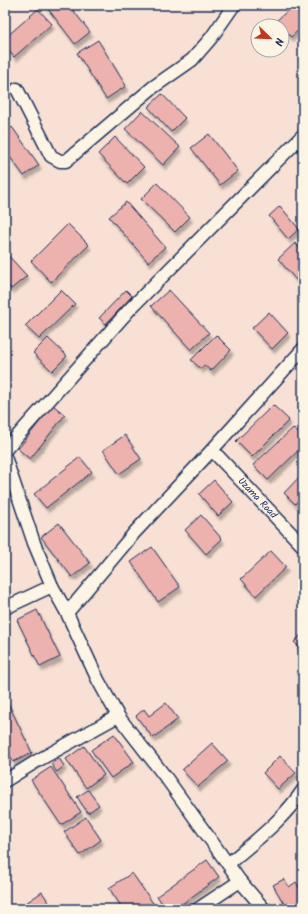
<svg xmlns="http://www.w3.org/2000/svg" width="308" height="914" font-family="Kalam,sans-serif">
<defs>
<filter id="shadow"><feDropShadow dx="2.5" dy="4.5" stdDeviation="1" flood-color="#0004"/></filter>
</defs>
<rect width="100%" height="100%" fill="#f8e1d4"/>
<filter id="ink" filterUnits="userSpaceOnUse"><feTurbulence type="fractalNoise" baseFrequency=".025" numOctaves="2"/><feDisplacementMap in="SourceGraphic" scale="8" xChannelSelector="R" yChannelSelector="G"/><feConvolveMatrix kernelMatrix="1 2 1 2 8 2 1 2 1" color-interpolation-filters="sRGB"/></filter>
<g filter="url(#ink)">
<g fill="#edb1ae" stroke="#1b2f5e" filter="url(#shadow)">
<polygon points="45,5 69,5 90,32 75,44"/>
<polygon points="294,5 303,5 303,26 291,37 276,21"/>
<polygon points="38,9 52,24 14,57 5,46 5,38"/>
<polygon points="98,40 126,86 106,99 77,53"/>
<polygon points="162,94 185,118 171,132 148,107"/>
<polygon points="142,111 180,147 163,165 125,129"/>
<polygon points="12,127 39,165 24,176 5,150 5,133"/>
<polygon points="209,134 238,171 220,185 191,148"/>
<polygon points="115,137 144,167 127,184 98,154"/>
<polygon points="157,183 190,217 175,232 141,199"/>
<polygon points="126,202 165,247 148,262 109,217"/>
<polygon points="280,206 299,229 288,239 269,216"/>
<polygon points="68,224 89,245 51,282 31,261"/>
<polygon points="295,243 303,252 303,288 278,259"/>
<polygon points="5,252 27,276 11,289 5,282"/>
<polygon points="61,290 75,304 39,339 25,326"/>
<polygon points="126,290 132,296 106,324 99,318"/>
<polygon points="169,290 209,333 191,350 151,306"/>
<polygon points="269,312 288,333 272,349 252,328"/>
<polygon points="216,335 231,350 211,371 204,365 201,369 191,360"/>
<polygon points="48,338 67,356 52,371 33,353"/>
<polygon points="53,405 65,415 30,459 18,449"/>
<polygon points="273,405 289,420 252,457 236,441"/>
<polygon points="293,428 303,438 303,446 268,480 253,465"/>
<polygon points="125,435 141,459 119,474 103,450"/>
<polygon points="80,457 92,472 46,508 34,494"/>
<polygon points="303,473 303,495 295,504 284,493"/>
<polygon points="214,480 233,502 218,516 199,494"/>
<polygon points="201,515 222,539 206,554 185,530"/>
<polygon points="59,523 90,563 72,577 41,537"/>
<polygon points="152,547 180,587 158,602 131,562"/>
<polygon points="271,551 286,567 256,596 241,579"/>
<polygon points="37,610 60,657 40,667 17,620"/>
<polygon points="303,633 303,651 294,642"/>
<polygon points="7,701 32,753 13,762 5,744 5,702"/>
<polygon points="166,703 178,719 153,738 136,716 144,709 149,716"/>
<polygon points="114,734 134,762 111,778 91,750"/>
<polygon points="212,743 228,761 198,787 182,770"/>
<polygon points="84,746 104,775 86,788 66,759"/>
<polygon points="280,756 296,773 278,789 263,773"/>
<polygon points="59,758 64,766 57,772 51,764"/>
<polygon points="51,767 81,812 61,825 31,780"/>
<polygon points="88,790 99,805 88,813 77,797"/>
<polygon points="86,817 101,840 80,855 64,832"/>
<polygon points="207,860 219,877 175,909 166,909 157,896"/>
<polygon points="132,873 157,909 123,909 109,888"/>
<polygon points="284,879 289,887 296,882 303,894 303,909 287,909 273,885"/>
<polygon points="42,892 53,909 17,909"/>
</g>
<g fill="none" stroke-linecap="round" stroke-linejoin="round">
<defs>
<g id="minor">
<polyline points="17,89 51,156 60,161 66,161 152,88 192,60 211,38 234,5"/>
<polyline points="5,450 130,309 303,135"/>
<path id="s1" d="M212,450L303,546"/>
<polyline points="5,457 34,543 52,586 67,613 98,680 118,716 167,779 240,881 264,909"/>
<polyline points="5,608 52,586"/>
<polyline points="67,613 135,532 212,450 303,349"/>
<polyline points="5,781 37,761 118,716"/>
<path d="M228,864C255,841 283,820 303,790"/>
<polyline points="198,909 240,881"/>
</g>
</defs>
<use href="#minor" stroke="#1b2f5e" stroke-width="15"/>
<use href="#minor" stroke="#fcf5e5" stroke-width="12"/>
</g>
</g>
<g text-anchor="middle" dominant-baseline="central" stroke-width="3.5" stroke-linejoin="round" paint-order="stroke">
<g font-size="10" fill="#1b2f5e" stroke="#fcf5e5">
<text stroke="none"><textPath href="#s1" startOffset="66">Uzama Road</textPath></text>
</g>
</g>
<rect width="308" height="914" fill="none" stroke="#fcf5e5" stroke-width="20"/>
<rect x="10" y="10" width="288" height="894" fill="none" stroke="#1b2f5e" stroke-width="1.5" filter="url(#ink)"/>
<g transform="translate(270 38) rotate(113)"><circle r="19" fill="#fcf5e5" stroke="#a2a6af"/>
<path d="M0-3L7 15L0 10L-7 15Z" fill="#c8321e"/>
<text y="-6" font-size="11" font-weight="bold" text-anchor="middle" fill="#1b2f5e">N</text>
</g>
</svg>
